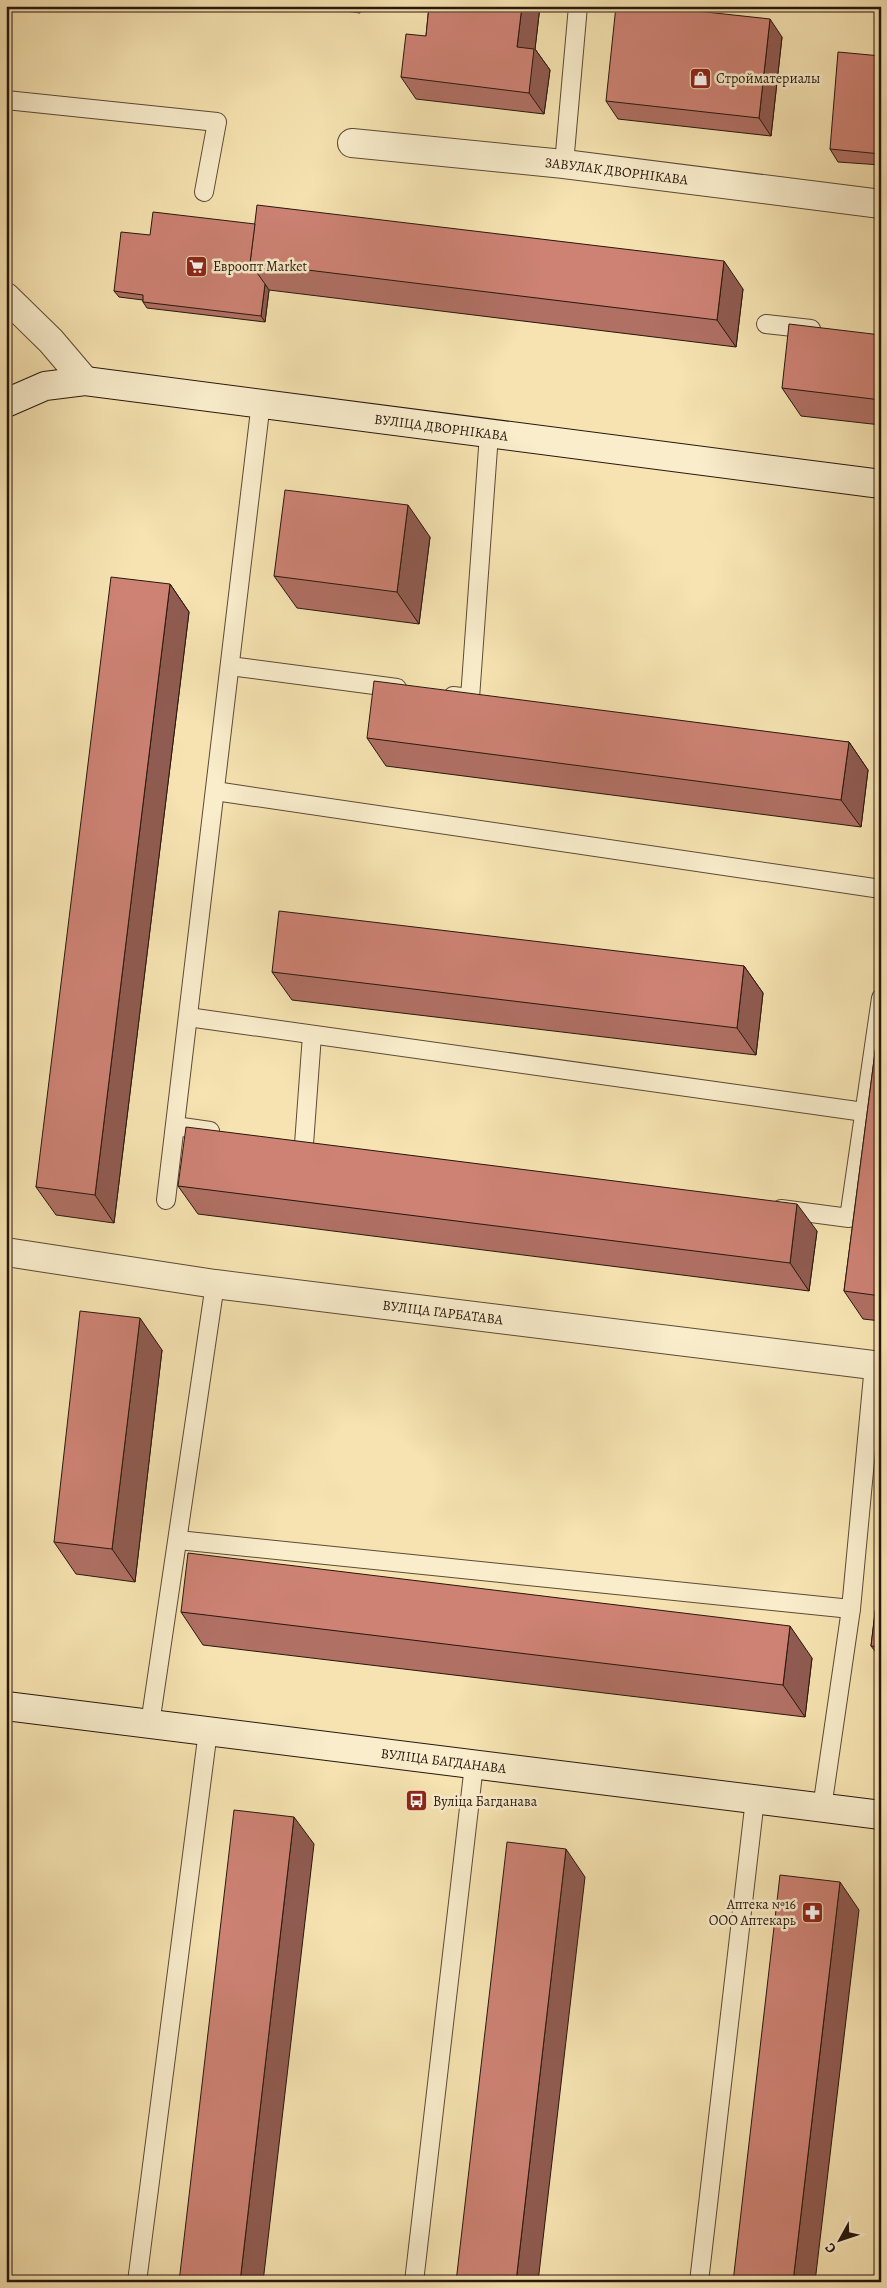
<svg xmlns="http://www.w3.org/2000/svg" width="887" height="2288" font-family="Alegreya,serif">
<rect width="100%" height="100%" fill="#f6e3b1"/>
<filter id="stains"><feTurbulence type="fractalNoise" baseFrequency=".004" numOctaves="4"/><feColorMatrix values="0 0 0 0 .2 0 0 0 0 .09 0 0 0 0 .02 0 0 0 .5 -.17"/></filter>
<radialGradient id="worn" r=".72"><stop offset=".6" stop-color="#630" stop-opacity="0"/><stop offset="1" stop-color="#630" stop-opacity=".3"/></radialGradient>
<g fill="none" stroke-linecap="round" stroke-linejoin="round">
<defs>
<g id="lane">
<polyline points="6,100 217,122 204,192"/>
<polyline points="564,164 578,6"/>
<polyline points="766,324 811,329"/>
<polyline points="230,666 397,688"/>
<polyline points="453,696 470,698 489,434"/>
<polyline points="215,791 881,889"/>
<polyline points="188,1017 864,1112"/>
<polyline points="175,1126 210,1131"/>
<polyline points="304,1144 312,1035"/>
<polyline points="166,1200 261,402"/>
<polyline points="781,1209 849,1218 881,998"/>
<polyline points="178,1540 851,1609"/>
<polyline points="150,1724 215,1284"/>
<polyline points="822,1808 851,1609 874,1365"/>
<polyline points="137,2282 208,1731"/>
<polyline points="414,2282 474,1765"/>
<polyline points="699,2282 755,1799"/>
</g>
<g id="street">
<path id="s1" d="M352,143L564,164L881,204"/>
<polyline points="6,297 51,341 85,381"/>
<path id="s2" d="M6,1252L215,1284L881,1366"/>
</g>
<g id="secondary">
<path id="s3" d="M6,403L45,386L85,381L881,484"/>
<path id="s4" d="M6,1706L881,1815"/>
</g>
</defs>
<use href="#lane" stroke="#5c4a36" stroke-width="20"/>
<use href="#street" stroke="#5c4a36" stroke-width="30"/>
<use href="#secondary" stroke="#28170d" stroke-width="30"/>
<use href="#lane" stroke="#f9edcc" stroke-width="18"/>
<use href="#street" stroke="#f9edcc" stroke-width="28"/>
<use href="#secondary" stroke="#f9edcc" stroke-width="28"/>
</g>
<g fill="#b07064" stroke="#28170d">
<polygon points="321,6 360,6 360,13 323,8"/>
<polygon points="429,6 540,6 535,49 550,70 544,114 416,99 401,77 426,36"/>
<polygon points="782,37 771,136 618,119 606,101"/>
<polygon points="881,56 881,165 838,162 830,149"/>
<polygon points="150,235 743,289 736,347 269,290 265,322 147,308 143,302 143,300 119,297 114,291"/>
<polygon points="881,335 881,425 801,416 782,388"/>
<polygon points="430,537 419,624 297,608 274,576"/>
<polygon points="170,584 189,612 114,1223 56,1215 36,1187"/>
<polygon points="367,738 849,742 868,770 861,827 386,766"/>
<polygon points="744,966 763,993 756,1055 292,1000 272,972"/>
<polygon points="881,1006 881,1321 863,1319 844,1291"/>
<polygon points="178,1186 817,1231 809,1291 198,1214"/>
<polygon points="162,1350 135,1582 76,1574 54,1542"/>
<polygon points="881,1563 881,1659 871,1646"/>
<polygon points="181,1612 812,1658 805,1717 203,1645"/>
</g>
<g fill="#905b51" stroke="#28170d">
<polygon points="355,6 360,6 360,13"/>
<polygon points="522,6 540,6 535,49 550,70 544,114 529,93 517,47"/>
<polygon points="770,19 782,37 771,136 759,118"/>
<polygon points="724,261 743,289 736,347 717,320"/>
<polygon points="265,284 269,290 265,322 261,316"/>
<polygon points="408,505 430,537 419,624 397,592"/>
<polygon points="170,584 189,612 114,1223 95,1195"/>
<polygon points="849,742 868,770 861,827 841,800"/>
<polygon points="744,966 763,993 756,1055 737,1028"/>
<polygon points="797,1204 817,1231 809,1291 790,1263"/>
<polygon points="140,1318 162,1350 135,1582 112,1549"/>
<polygon points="790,1626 812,1658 805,1717 783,1685"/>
<polygon points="294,1817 314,1844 263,2282 240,2282"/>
<polygon points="566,1849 585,1877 538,2282 516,2282"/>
<polygon points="840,1882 859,1910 815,2282 793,2282"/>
</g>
<g fill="#cd8274" stroke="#28170d">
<polygon points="429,6 522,6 517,47 534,49 529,93 401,77 406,34 426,36"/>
<polygon points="616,6 651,6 770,19 759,118 606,101"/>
<polygon points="838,52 881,56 881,154 830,149"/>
<polygon points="257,205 724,261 717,320 250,263"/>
<polygon points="153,212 255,224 250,263 265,284 261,316 143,302 143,295 114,291 121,232 150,235"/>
<polygon points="789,324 881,335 881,400 782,388"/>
<polygon points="285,490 408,505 397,592 274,576"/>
<polygon points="111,577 170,584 95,1195 36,1187"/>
<polygon points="374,681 849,742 841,800 367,738"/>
<polygon points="279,911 744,966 737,1028 272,972"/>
<polygon points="881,1006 881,1296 844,1291"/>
<polygon points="186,1127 797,1204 790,1263 178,1186"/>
<polygon points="80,1311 140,1318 112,1549 54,1542"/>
<polygon points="188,1553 790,1626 783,1685 181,1612"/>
<polygon points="881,1563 881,1647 871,1646"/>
<polygon points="234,1810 294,1817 240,2282 179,2282"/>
<polygon points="507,1842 566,1849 516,2282 456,2282"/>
<polygon points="780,1875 840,1882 793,2282 733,2282"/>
</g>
<defs>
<symbol id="shop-square" viewBox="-11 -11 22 22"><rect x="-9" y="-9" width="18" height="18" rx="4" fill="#8f2418" stroke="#f9edcc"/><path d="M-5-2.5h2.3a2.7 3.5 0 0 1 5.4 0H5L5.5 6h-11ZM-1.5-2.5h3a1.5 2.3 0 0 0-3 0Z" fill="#fff"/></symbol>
<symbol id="supermarket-square" viewBox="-11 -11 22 22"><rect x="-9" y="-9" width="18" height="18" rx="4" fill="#8f2418" stroke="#f9edcc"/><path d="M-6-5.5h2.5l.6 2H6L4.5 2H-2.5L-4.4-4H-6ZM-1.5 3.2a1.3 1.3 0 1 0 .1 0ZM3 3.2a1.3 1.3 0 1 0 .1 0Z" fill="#fff"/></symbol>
<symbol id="bus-square" viewBox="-11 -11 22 22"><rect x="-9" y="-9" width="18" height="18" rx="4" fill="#8f2418" stroke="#f9edcc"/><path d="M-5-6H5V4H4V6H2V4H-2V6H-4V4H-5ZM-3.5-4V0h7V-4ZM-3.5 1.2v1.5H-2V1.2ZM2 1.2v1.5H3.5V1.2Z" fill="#fff"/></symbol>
<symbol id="pharmacy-square" viewBox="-11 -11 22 22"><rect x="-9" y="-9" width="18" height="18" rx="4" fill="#8f2418" stroke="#f9edcc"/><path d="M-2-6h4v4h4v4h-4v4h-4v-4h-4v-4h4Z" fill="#fff"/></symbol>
</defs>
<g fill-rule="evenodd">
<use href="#shop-square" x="688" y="66" width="25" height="25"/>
<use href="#supermarket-square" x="184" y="254" width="25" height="25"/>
<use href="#bus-square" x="404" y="1788" width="25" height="25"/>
<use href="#pharmacy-square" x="800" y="1900" width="25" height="25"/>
</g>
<g text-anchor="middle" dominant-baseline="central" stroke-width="5" stroke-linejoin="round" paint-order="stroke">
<g font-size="14" fill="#28170d" stroke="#f9edcc" text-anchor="start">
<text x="716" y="78">Стройматериалы</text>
<text x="213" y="266">Евроопт Market</text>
<text x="433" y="1801">Вуліца Багданава</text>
<text x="796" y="1904" text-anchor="end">Аптека №16<tspan x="796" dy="16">ООО Аптекарь</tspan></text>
</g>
<g font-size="14" fill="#28170d" stroke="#f9edcc">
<text stroke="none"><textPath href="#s1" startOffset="266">ЗАВУЛАК ДВОРНІКАВА</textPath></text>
<text stroke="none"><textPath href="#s3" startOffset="442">ВУЛІЦА ДВОРНІКАВА</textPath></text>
<text stroke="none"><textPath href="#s2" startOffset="441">ВУЛІЦА ГАРБАТАВА</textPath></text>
<text stroke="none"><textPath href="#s4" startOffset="441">ВУЛІЦА БАГДАНАВА</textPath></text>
</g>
</g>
<rect width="887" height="2288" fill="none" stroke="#f6e3b1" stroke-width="25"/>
<rect x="8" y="8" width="872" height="2273" fill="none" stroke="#28170d" stroke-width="2.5"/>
<rect x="12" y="12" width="862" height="2263" fill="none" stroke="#28170d"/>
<g transform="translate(840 2240) rotate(230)" stroke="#f9edcc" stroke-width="4" paint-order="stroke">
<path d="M0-4L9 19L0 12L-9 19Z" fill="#28170d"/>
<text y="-8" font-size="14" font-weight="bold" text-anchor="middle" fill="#28170d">С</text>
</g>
<rect width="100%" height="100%" filter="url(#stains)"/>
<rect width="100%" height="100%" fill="url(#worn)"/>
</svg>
